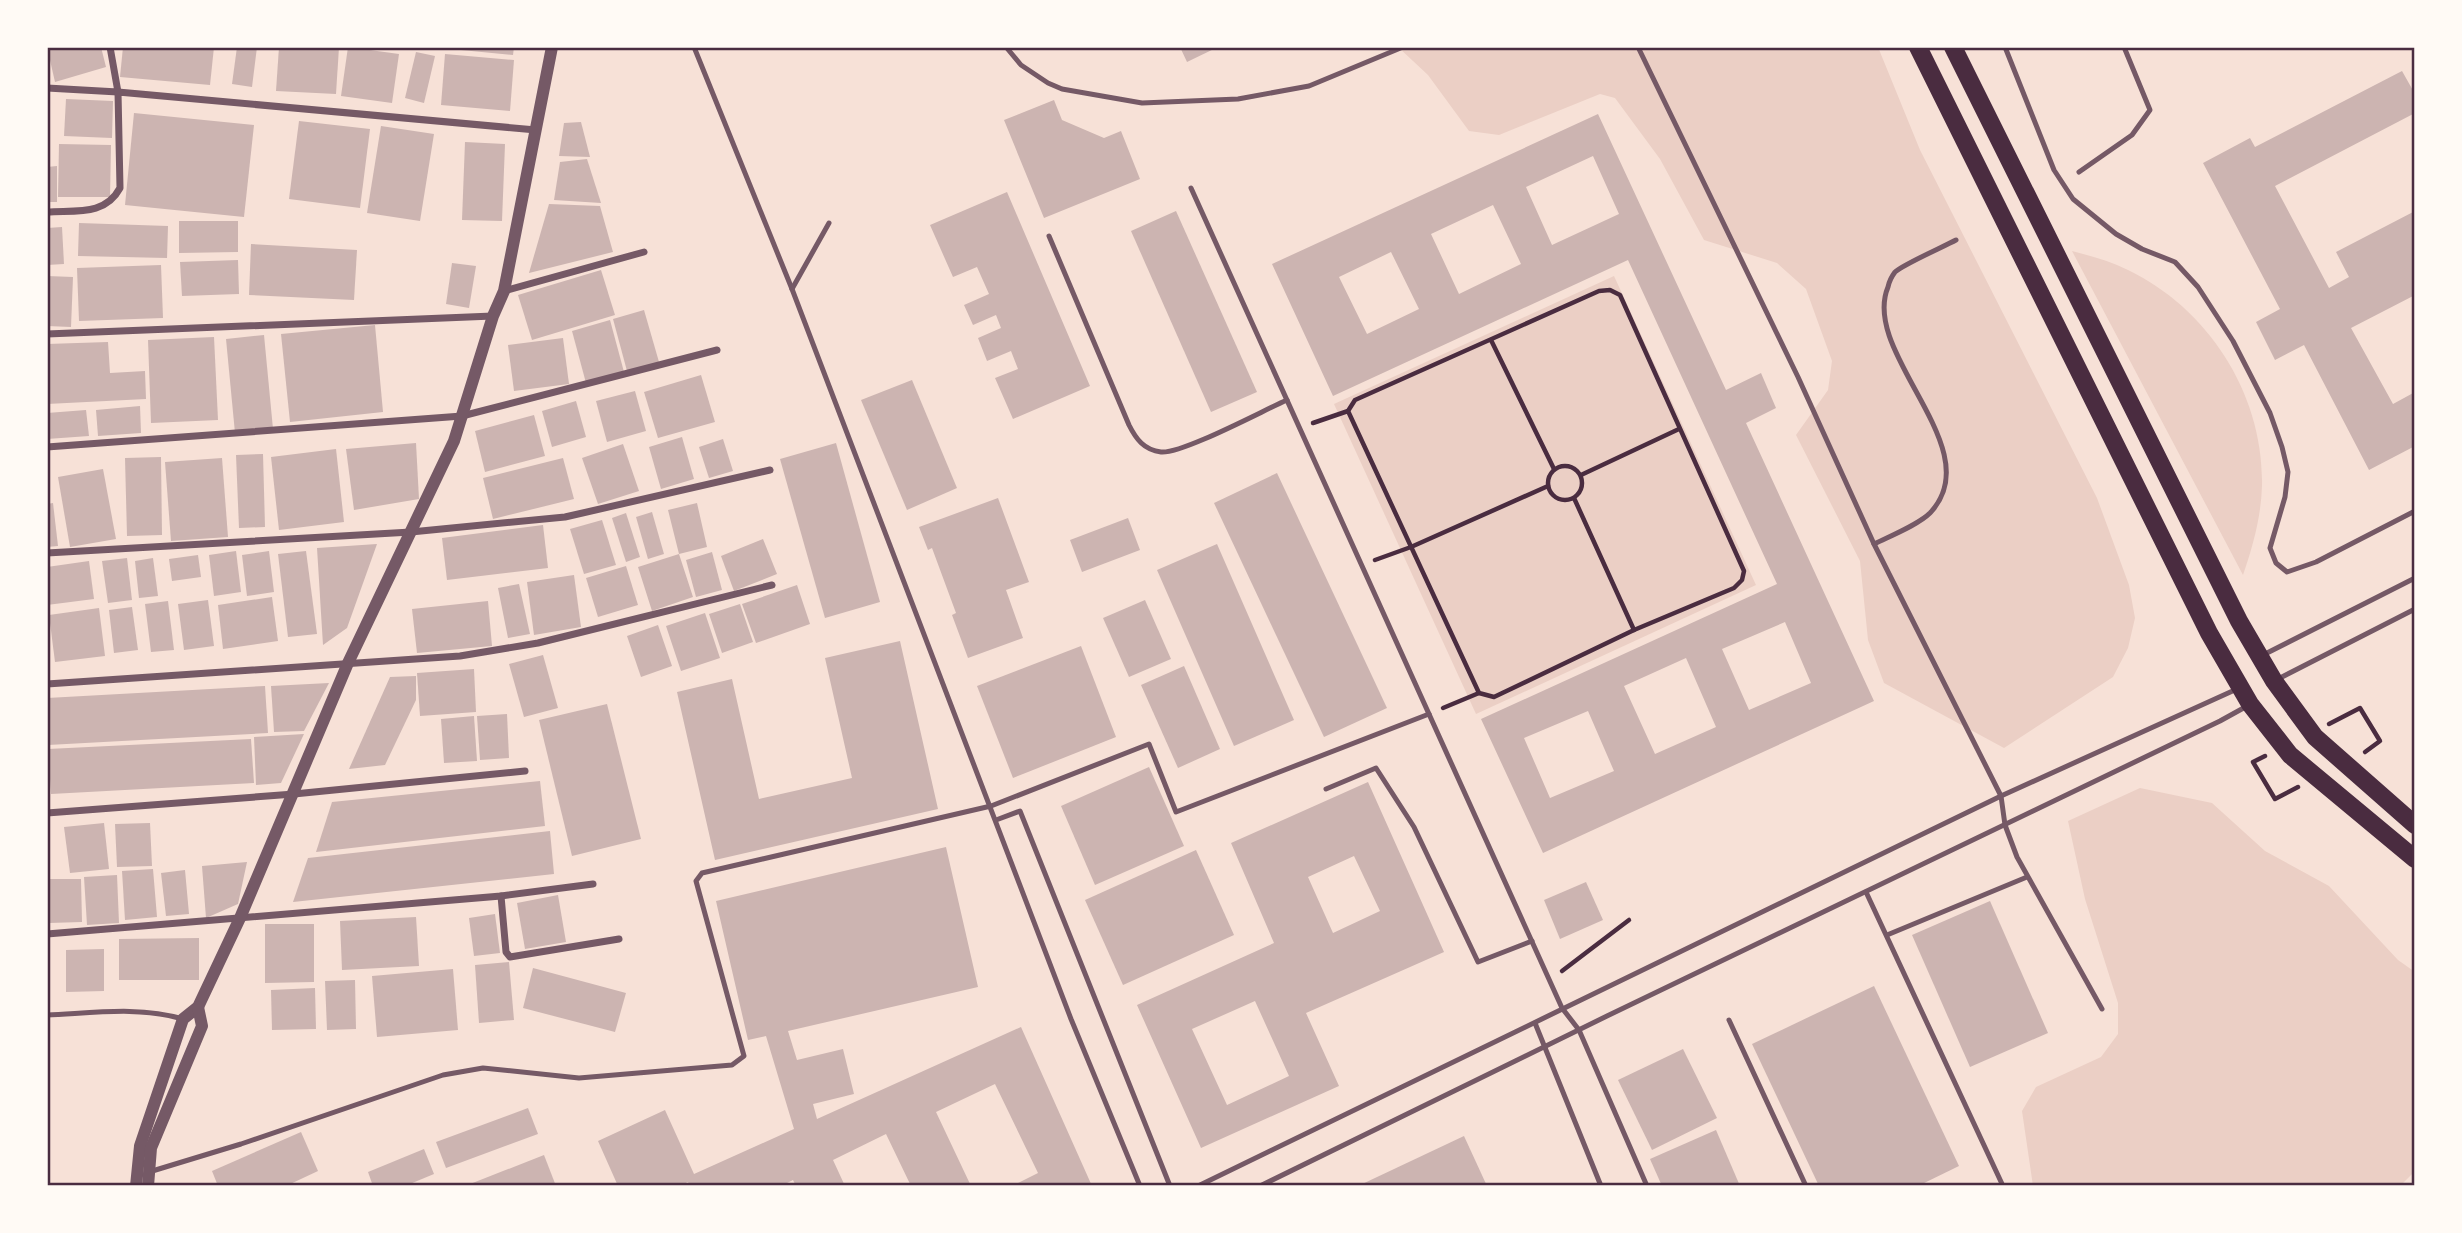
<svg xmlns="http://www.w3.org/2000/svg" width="2462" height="1233" font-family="Georgia,serif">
<rect width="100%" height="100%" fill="#f7e1d7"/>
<g fill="#ebcfc5">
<polygon points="1398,47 1878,47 1920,150 2097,498 2129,585 2135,618 2128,648 2113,677 2004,748 1884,683 1868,640 1860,561 1796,435 1828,390 1832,361 1806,289 1777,263 1704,240 1660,159 1615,98 1600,94 1499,135 1469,131 1428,75"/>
<path d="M2072,251C2091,256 2110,261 2128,270C2209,309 2264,395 2262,486C2261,517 2253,546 2243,575Z"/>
<polygon points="1614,276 1756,585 1476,714 1334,404"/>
<polygon points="2140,788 2212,803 2265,851 2329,886 2398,960 2415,972 2415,1171 2400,1186 2033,1186 2022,1111 2036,1087 2101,1057 2118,1034 2118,1003 2085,899 2068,821"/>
</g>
<g fill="#ccb4b1" fill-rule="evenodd">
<polygon points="47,47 101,47 106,67 55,82"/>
<polygon points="123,47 214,47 210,85 120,77"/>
<polygon points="237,47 257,47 252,87 232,84"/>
<polygon points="279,47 339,47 336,94 276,91"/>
<polygon points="348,47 399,54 392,103 341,96"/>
<polygon points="461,47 514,47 513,55 461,50"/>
<polygon points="1180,47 1218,47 1187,62"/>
<polygon points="416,52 435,56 424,103 405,98"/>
<polygon points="445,54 514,60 510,111 441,105"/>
<polygon points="2402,71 2415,94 2415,113 2275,186 2329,288 2349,277 2336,252 2415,211 2415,295 2351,328 2393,404 2415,392 2415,446 2369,470 2304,345 2275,360 2256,322 2280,309 2203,163 2250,138 2255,147"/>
<polygon points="66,99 113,101 112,138 64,136"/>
<polygon points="1054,100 1062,120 1104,138 1121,131 1140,179 1044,218 1004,120"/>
<polygon points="134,113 254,125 244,217 125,205"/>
<path d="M1598,114L1726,390L1761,373L1776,408L1746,423L1874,701L1543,853L1481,719L1777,584L1628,260L1333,396L1272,264ZM1593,156L1619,214L1552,245L1526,187ZM1493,205L1521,264L1459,294L1431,234ZM1391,252L1419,309L1367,334L1339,277ZM1785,622L1811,683L1749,710L1722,649ZM1686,658L1716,727L1655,754L1624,686ZM1588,711L1614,771L1550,798L1524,738Z"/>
<polygon points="299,121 370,129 360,208 289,199"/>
<polygon points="581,122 590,157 559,156 564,123"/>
<polygon points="381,126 434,134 420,221 367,213"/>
<polygon points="465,142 505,144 502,221 462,220"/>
<polygon points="59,144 111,145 110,197 58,197"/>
<polygon points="587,159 601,203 554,200 560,162"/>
<polygon points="57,166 57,202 47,202 47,167"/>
<polygon points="1007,192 1090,386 1013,419 995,378 1018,369 1011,351 987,361 978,338 1001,328 996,315 973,325 964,305 989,294 977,267 953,277 930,225"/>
<polygon points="549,204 600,206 613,252 529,273"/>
<polygon points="1176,211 1257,392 1211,412 1131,231"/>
<polygon points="179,221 238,221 238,252 179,253"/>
<polygon points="79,223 168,226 167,258 78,256"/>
<polygon points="62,227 64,264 47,265 47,228"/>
<polygon points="251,244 357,250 354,300 249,295"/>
<polygon points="238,260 239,294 182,296 180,262"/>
<polygon points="452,263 476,266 469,308 446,304"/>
<polygon points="161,265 163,318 79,321 77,268"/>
<polygon points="601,270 615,315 532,340 518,295"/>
<polygon points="47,276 73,277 71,327 47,326"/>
<polygon points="644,310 659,362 627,371 613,319"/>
<polygon points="610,320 624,372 586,383 572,331"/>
<polygon points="375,325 383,412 290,422 281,334"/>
<polygon points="264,335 273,429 235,433 226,339"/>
<polygon points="214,337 218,420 151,423 148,340"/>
<polygon points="563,338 569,384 514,391 508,345"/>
<polygon points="108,342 110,373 145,371 146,399 47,404 47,344"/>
<polygon points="701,375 715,422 658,438 644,392"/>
<polygon points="912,380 957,488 907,510 861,400"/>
<polygon points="635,391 646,431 607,442 596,401"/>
<polygon points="576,401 586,437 552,447 542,411"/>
<polygon points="140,406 141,433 98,436 96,410"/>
<polygon points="86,410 89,436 47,439 47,413"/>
<polygon points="534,415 545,456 485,472 475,431"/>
<polygon points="682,437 694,479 661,489 649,447"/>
<polygon points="723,439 733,471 709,478 699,447"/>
<polygon points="416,443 419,499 354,510 346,449"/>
<polygon points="836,443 880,602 825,618 780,459"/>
<polygon points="623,444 639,491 598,504 582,458"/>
<polygon points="336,449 344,522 279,530 271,457"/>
<polygon points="263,454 265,527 239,528 236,455"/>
<polygon points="161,457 162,535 127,536 125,458"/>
<polygon points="222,458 228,537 171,541 165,462"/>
<polygon points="563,458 574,499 493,519 483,478"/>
<polygon points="103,469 116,539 70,547 58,477"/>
<polygon points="1277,473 1387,708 1324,737 1214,503"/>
<polygon points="998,498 1029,582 1006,590 1023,638 968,658 952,615 956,613 932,548 928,550 919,527"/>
<polygon points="53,503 58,546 47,547 47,504"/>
<polygon points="697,503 707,547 679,554 693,597 652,611 638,567 679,554 668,510"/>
<polygon points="652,512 664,554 648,559 636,517"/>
<polygon points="626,513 640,557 626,562 612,518"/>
<polygon points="1128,518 1140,550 1082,572 1070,540"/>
<polygon points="602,520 616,565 584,574 570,529"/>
<polygon points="543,525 548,568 447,580 442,538"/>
<polygon points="763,539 777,574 734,591 721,556"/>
<polygon points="377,544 347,628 323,645 317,548"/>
<polygon points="1217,544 1294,720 1234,746 1157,570"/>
<polygon points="236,551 241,592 214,596 209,555"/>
<polygon points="269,551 274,592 247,596 242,555"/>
<polygon points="306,551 317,634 288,637 278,554"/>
<polygon points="712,552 722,590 696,597 686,560"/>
<polygon points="198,555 201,577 172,581 169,559"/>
<polygon points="127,558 132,600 108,603 102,561"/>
<polygon points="153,558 158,596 139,598 135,561"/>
<polygon points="89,561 94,599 47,605 47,567"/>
<polygon points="626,566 638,605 598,617 586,578"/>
<polygon points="574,575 581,627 534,635 527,582"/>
<polygon points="519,584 530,634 508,638 498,588"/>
<polygon points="797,585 810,624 756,643 742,604"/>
<polygon points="272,597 278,641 223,649 218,605"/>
<polygon points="208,600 214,646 184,650 178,604"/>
<polygon points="1145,600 1171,659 1129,677 1103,618"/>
<polygon points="168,601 174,650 151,652 145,604"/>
<polygon points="488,601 492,646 417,653 412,609"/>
<polygon points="740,604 753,642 722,653 709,614"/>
<polygon points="132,607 138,650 114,653 109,610"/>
<polygon points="99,608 105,656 55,662 49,615"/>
<polygon points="705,613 720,658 681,671 666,626"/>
<polygon points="658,625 672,666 641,677 627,636"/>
<polygon points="900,641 938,809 715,860 677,692 732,679 759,799 852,778 825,658"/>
<polygon points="1081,646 1116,737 1013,778 977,686"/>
<polygon points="543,655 558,708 524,717 509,664"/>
<polygon points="1184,666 1220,749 1178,768 1141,685"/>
<polygon points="474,669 476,712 420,716 417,673"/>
<polygon points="416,676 416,700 385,765 349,769 390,677"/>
<polygon points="329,683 304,731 274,732 271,686"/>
<polygon points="265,686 268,733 48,745 47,698"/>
<polygon points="607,704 641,839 572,856 539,720"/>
<polygon points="507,714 509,758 480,760 477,716"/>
<polygon points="474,716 477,761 444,763 441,719"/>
<polygon points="304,734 281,783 256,785 254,737"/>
<polygon points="251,739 254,783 51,794 48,749"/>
<polygon points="1149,767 1184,846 1095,885 1061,806"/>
<polygon points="540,781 545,826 316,852 332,802"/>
<path d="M1368,782L1444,952L1306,1013L1339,1086L1201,1148L1137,1005L1274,943L1231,843ZM1354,856L1380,911L1333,933L1308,877ZM1255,1001L1289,1076L1227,1105L1192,1029Z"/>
<polygon points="104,823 109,869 70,873 64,827"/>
<polygon points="150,823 152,866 117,867 115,824"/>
<polygon points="550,831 554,874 293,902 308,858"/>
<polygon points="946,847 978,987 788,1031 797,1060 843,1049 854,1094 813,1104 817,1119 1021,1027 1092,1186 1012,1186 1038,1173 995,1084 936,1112 971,1186 911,1186 886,1134 833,1160 845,1186 796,1186 793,1180 781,1186 690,1186 688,1182 679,1186 618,1186 598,1141 665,1110 694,1174 794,1129 766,1036 748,1040 716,901"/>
<polygon points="1196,850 1234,935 1123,985 1085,900"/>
<polygon points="247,862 238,904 206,918 202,866"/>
<polygon points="153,869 157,917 125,920 122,871"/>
<polygon points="185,870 189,914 166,916 161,873"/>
<polygon points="117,875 119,923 87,925 84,877"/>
<polygon points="49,879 81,879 82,922 49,923"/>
<polygon points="1586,882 1603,920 1560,939 1544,900"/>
<polygon points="558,895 566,942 525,949 517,903"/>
<polygon points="1990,901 2048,1033 1970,1067 1912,935"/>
<polygon points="495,914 500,953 474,956 469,918"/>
<polygon points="416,917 419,966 342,970 340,921"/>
<polygon points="265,924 314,924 314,982 265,983"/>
<polygon points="199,938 199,980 119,980 119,939"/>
<polygon points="104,949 104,991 66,992 66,950"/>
<polygon points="509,962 514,1020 479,1023 475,965"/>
<polygon points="533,968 626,993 615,1032 523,1008"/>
<polygon points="453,969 458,1030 377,1037 372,976"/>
<polygon points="355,980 356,1029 327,1030 325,981"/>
<polygon points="1874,986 1959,1166 1918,1186 1819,1186 1752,1044"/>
<polygon points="315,988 316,1029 272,1030 271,990"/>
<polygon points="1683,1049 1717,1118 1652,1150 1618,1080"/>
<polygon points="528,1108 538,1134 446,1168 436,1142"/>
<polygon points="1716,1130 1740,1186 1662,1186 1650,1159"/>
<polygon points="301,1132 318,1171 286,1186 218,1186 212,1171"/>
<polygon points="1464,1136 1487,1186 1358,1186"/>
<polygon points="424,1149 434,1174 405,1186 373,1186 368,1172"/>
<polygon points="544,1155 556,1186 465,1186"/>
</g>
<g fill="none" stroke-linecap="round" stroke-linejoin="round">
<g stroke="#4a2c40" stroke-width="4.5">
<polygon points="1610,290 1620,295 1744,571 1742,580 1734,588 1634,630 1494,697 1479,693 1348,411 1355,400 1599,291"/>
<polyline points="1491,340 1554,469"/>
<polyline points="1313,423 1348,411"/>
<circle cx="1565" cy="483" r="17"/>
<polyline points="1581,475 1679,429"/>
<polyline points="1574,498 1634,630"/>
<polyline points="1375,560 1411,547 1548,486"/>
<polyline points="1443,708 1479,693"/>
<polyline points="2329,724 2360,708 2380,741 2365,752"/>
<polyline points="2265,756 2253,762 2275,799 2298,787"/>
<polyline points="1562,971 1629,920"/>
</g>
<g stroke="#755966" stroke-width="5">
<polyline points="694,47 792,289 1071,1019 1140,1186"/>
<polyline points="1006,47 1021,65 1048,83 1062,89 1142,103 1238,99 1309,86 1403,47"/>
<polyline points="1638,47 1798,377 1874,544 2001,796 2005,825 2017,857 2102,1009"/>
<polyline points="2005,47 2054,170 2073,199 2116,234 2142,249 2175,262 2198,287 2233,341 2270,413 2282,447 2288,472 2285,497 2270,548 2276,563 2287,572 2316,562 2415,511"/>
<polyline points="2079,172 2132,135 2150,110 2124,47"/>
<polyline points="1191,188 1562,1008 1579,1030 1647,1186"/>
<path d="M1049,236L1129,425C1136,439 1144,450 1161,452C1182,454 1262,411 1287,400"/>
<polyline points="792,289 829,223"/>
<path d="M1874,544C1890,536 1918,525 1930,513C1991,449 1860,354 1888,287C1889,282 1892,276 1895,272C1904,264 1943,247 1956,240"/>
<polyline points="2263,655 2415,578"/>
<polyline points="2278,679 2415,609"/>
<polyline points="1326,789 1376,768 1414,827 1478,962 1532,941"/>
<polyline points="996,820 1020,811 1170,1186"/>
<polyline points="1866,892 2003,1186"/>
<polyline points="1887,935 2027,877"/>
<path d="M47,1015C93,1013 139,1006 183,1019"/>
<polyline points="1729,1020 1806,1186"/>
<polyline points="1535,1023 1601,1186"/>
<polyline points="149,1172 241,1144 443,1075 483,1068 579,1078 732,1065 744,1056 696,881 702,873 991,806 1149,744 1176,812 1429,714"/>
<polyline points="1198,1186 2001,796 2237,689"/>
<polyline points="1260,1186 1607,1016 2220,721 2249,705"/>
</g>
<g stroke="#755966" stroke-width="7">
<polyline points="47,88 118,92 110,47"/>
<path d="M47,212C76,210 105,216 120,188L118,92L536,130"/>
<polyline points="504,291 644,252"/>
<polyline points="47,334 493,316"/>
<polyline points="47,447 462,416 717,350"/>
<polyline points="47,553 411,532 565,517 770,470"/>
<polyline points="47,684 460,656 538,643 772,585"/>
<polyline points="47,813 294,794 525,771"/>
<polyline points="501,896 506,952 510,957 619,939"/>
<polyline points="47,934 501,896 593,884"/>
</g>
<g stroke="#755966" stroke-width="12">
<polyline points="136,1186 140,1146 183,1019 198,1007 240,918 348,663 454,441 493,316 504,291 552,47"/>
<polyline points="148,1186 151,1148 202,1026 198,1007"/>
</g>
<g stroke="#4a2c40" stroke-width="18">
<polyline points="1918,47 2209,633 2250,704 2290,755 2415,859"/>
<polyline points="1953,47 2239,621 2274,681 2315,737 2415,825"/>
</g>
</g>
<rect width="2462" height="1233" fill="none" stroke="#fffaf5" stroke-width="98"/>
<rect x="49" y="49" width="2364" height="1135" fill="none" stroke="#4a2c40" stroke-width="2.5"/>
</svg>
